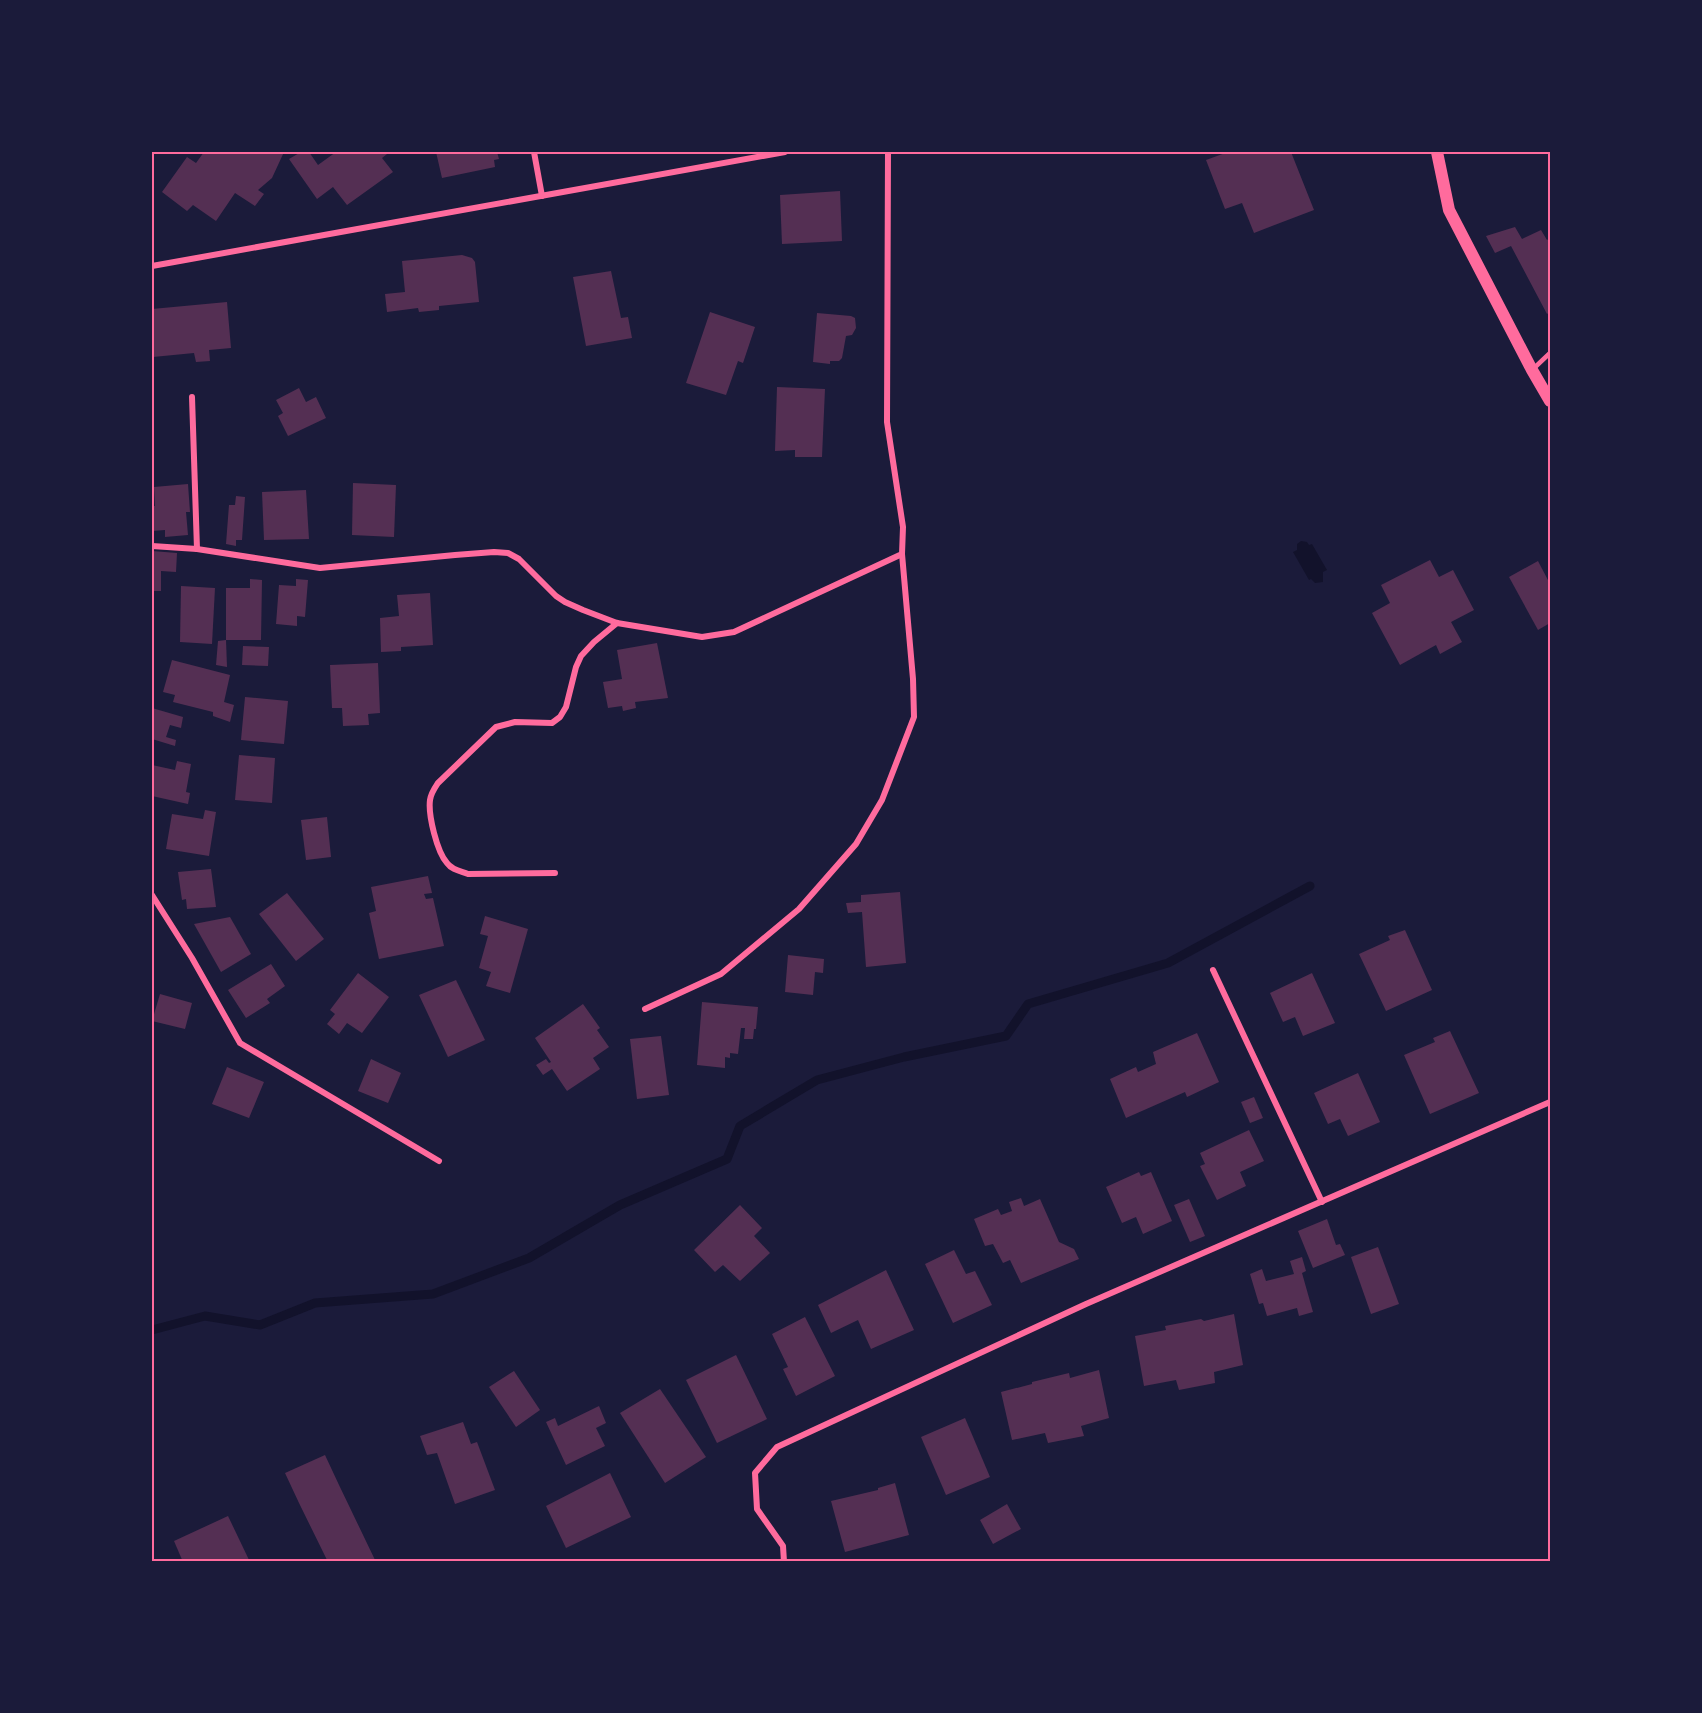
<svg xmlns="http://www.w3.org/2000/svg" width="1702" height="1713" font-family="'Noto Sans',sans-serif">
<rect width="100%" height="100%" fill="#1b1b3a"/>
<polygon fill="#12122b" points="1301,541 1307,542 1309,545 1312,544 1327,570 1323,572 1323,582 1315,583 1311,579 1309,580 1293,552 1297,550 1297,544"/>
<g fill="none" stroke-linecap="round" stroke-linejoin="round">
<polyline stroke="#12122b" stroke-width="9" points="152,1330 205,1316 260,1325 315,1303 433,1294 529,1258 620,1205 727,1159 740,1126 817,1080 904,1057 1006,1036 1028,1004 1168,963 1310,886"/>
</g>
<g fill="#542f53">
<polygon points="204,152 284,152 272,178 258,190 264,194 255,206 235,193 216,221 193,205 187,211 162,192 187,157 196,163"/>
<polygon points="301,152 309,152 318,165 336,152 386,152 387,154 382,158 393,172 347,205 333,187 317,199 289,159"/>
<polygon points="436,152 497,152 499,159 494,160 495,167 442,178"/>
<polygon points="1228,152 1291,152 1314,210 1254,233 1242,203 1225,209 1206,160"/>
<polygon points="840,191 842,241 782,244 780,195"/>
<polygon points="1515,227 1522,239 1541,230 1547,240 1550,238 1550,312 1547,314 1511,246 1495,253 1486,236"/>
<polygon points="462,255 472,258 475,262 479,302 439,306 439,310 419,312 418,308 387,312 385,294 405,292 402,261"/>
<polygon points="611,271 621,318 628,317 632,338 586,346 573,277"/>
<polygon points="227,302 231,348 209,350 210,361 196,362 194,353 153,357 152,309"/>
<polygon points="710,312 755,327 743,363 738,361 726,395 686,383"/>
<polygon points="817,313 851,316 855,318 856,328 852,335 846,336 842,358 839,361 830,361 830,364 813,362"/>
<polygon points="777,387 825,389 822,457 795,457 795,450 775,451"/>
<polygon points="299,388 306,402 316,397 326,418 288,436 278,416 283,413 276,400"/>
<polygon points="353,483 396,485 394,537 352,535"/>
<polygon points="188,484 190,512 186,512 188,535 165,537 165,530 152,531 152,506 155,506 154,487"/>
<polygon points="306,490 309,539 264,540 262,492"/>
<polygon points="236,496 245,497 242,540 236,540 236,546 226,544 229,505 235,505"/>
<polygon points="152,551 177,553 176,572 161,571 161,591 152,591"/>
<polygon points="1430,560 1439,577 1453,570 1474,610 1451,622 1462,642 1440,654 1436,645 1400,665 1372,613 1390,603 1381,585"/>
<polygon points="1538,561 1550,584 1550,623 1538,630 1509,577"/>
<polygon points="250,579 262,580 261,640 226,640 226,588 250,588"/>
<polygon points="296,579 308,580 305,617 297,616 297,626 276,624 279,585 296,586"/>
<polygon points="181,586 215,588 212,644 180,642"/>
<polygon points="430,593 433,645 401,647 401,651 381,652 380,618 399,616 397,595"/>
<polygon points="226,640 227,667 216,665 218,641"/>
<polygon points="657,643 668,698 635,702 636,708 623,711 622,706 608,708 603,682 622,679 617,650"/>
<polygon points="243,646 269,647 268,666 242,665"/>
<polygon points="172,660 230,675 224,702 234,705 230,722 213,716 213,712 173,702 175,695 163,692"/>
<polygon points="378,663 380,713 368,714 369,725 343,726 342,708 332,708 330,665"/>
<polygon points="245,697 288,701 284,744 241,740"/>
<polygon points="152,708 183,717 181,728 170,725 166,737 176,740 175,746 152,739"/>
<polygon points="239,755 275,758 272,803 235,800"/>
<polygon points="177,761 191,764 186,792 190,793 188,804 152,796 152,765 175,770"/>
<polygon points="205,810 216,812 209,856 166,849 172,814 203,819"/>
<polygon points="327,817 331,857 306,860 301,820"/>
<polygon points="211,869 216,907 187,909 186,899 182,900 178,872"/>
<polygon points="428,876 432,893 424,894 426,899 433,898 444,946 379,959 369,913 376,911 371,887"/>
<polygon points="900,892 906,963 866,967 862,912 848,913 846,903 861,902 861,895"/>
<polygon points="287,893 324,939 296,961 259,914"/>
<polygon points="485,916 528,929 510,993 486,986 491,972 479,968 488,936 480,934"/>
<polygon points="230,917 251,954 221,972 194,924"/>
<polygon points="1405,930 1432,990 1386,1011 1359,954 1390,940 1388,936"/>
<polygon points="788,955 824,959 823,973 815,972 813,995 785,992"/>
<polygon points="271,964 285,986 267,999 270,1003 246,1018 228,990"/>
<polygon points="358,973 389,997 362,1033 347,1023 339,1034 327,1024 335,1014 330,1010"/>
<polygon points="1312,973 1335,1023 1303,1036 1295,1017 1283,1022 1270,993"/>
<polygon points="456,980 485,1040 448,1057 419,995"/>
<polygon points="160,994 192,1003 185,1029 152,1021"/>
<polygon points="702,1002 758,1007 756,1029 754,1029 753,1039 744,1039 745,1028 741,1028 738,1054 730,1053 730,1058 725,1057 725,1068 697,1065"/>
<polygon points="583,1004 600,1028 597,1030 609,1047 593,1058 600,1069 567,1091 552,1069 543,1075 536,1065 546,1059 549,1063 551,1062 535,1038"/>
<polygon points="1450,1031 1479,1093 1430,1114 1404,1055 1435,1042 1433,1038"/>
<polygon points="1197,1033 1219,1082 1187,1097 1185,1092 1126,1118 1110,1079 1136,1067 1138,1072 1156,1064 1153,1052"/>
<polygon points="661,1036 669,1095 637,1099 630,1039"/>
<polygon points="371,1059 401,1073 388,1103 358,1091"/>
<polygon points="227,1067 264,1082 249,1118 212,1104"/>
<polygon points="1358,1073 1380,1122 1348,1136 1340,1119 1328,1124 1314,1093"/>
<polygon points="1254,1097 1263,1118 1250,1123 1241,1102"/>
<polygon points="1249,1130 1264,1161 1240,1172 1246,1186 1217,1200 1200,1166 1205,1164 1200,1153"/>
<polygon points="1139,1172 1141,1176 1151,1172 1172,1221 1143,1234 1136,1217 1122,1223 1106,1187"/>
<polygon points="1021,1198 1024,1206 1040,1199 1059,1242 1074,1249 1079,1259 1021,1283 1010,1260 1003,1263 993,1244 985,1246 974,1219 998,1209 1001,1215 1012,1211 1009,1202"/>
<polygon points="1189,1199 1205,1236 1190,1242 1174,1205"/>
<polygon points="740,1205 762,1228 754,1236 770,1253 740,1281 723,1265 715,1272 694,1250"/>
<polygon points="1327,1219 1336,1245 1340,1244 1345,1255 1313,1268 1298,1231"/>
<polygon points="1378,1247 1399,1304 1371,1314 1351,1257"/>
<polygon points="954,1250 966,1274 975,1271 992,1305 953,1323 925,1264"/>
<polygon points="1302,1257 1306,1271 1302,1273 1313,1312 1299,1316 1297,1308 1267,1316 1263,1303 1259,1304 1250,1274 1262,1269 1266,1281 1294,1274 1290,1261"/>
<polygon points="886,1270 914,1330 871,1349 858,1320 831,1333 818,1305"/>
<polygon points="1234,1314 1243,1365 1214,1372 1215,1383 1179,1390 1176,1380 1144,1386 1135,1336 1166,1330 1165,1326 1201,1319 1204,1321"/>
<polygon points="805,1317 835,1376 796,1396 783,1369 788,1367 772,1334"/>
<polygon points="736,1355 767,1419 717,1443 686,1380"/>
<polygon points="1099,1370 1109,1418 1081,1426 1084,1436 1048,1443 1045,1433 1012,1440 1001,1392 1032,1384 1032,1382 1069,1373 1070,1378"/>
<polygon points="514,1371 540,1410 516,1427 489,1387"/>
<polygon points="660,1389 706,1457 665,1483 620,1413"/>
<polygon points="599,1406 606,1423 596,1428 605,1446 566,1465 546,1422 555,1418 558,1426"/>
<polygon points="965,1418 990,1477 946,1495 921,1437"/>
<polygon points="463,1422 471,1444 477,1442 495,1490 455,1504 437,1453 427,1455 420,1436"/>
<polygon points="325,1455 339,1485 376,1562 328,1562 299,1503 285,1473"/>
<polygon points="610,1473 631,1517 566,1548 546,1506"/>
<polygon points="895,1483 909,1535 845,1552 831,1501 878,1490 878,1488"/>
<polygon points="1007,1504 1021,1529 993,1544 980,1520"/>
<polygon points="228,1516 250,1562 183,1562 174,1541"/>
</g>
<g fill="none" stroke-linecap="round" stroke-linejoin="round">
<polyline stroke="#ff6b9d" stroke-width="4.5" points="1532,370 1550,353"/>
<g stroke="#ff6b9d" stroke-width="6">
<polyline points="534,152 542,196"/>
<polyline points="152,266 785,152"/>
<polyline points="192,397 197,549"/>
<polyline points="152,546 197,549 320,568 455,555 494,552 508,553 519,559 556,596 565,602 583,610 617,623 702,637 734,632 902,554 903,527 887,422 888,152"/>
<path d="M555,873L468,874C460,871 452,870 447,863C437,852 428,815 430,800C431,793 434,789 438,783L496,727L515,722L552,723L560,717L566,707L576,667L581,656L594,642L617,623"/>
<polyline points="152,895 192,958 240,1043 439,1161"/>
<polyline points="1213,970 1322,1202"/>
<polyline points="645,1009 721,974 799,909 856,844 882,800 914,717 913,679 902,554"/>
<polyline points="784,1562 783,1546 757,1509 755,1473 777,1447 1086,1304 1550,1102"/>
</g>
<polyline stroke="#ff6b9d" stroke-width="12" points="1437,152 1449,210 1532,370 1550,401"/>
</g>
<rect width="1702" height="1713" fill="none" stroke="#1b1b3a" stroke-width="306"/>
<rect x="153" y="153" width="1396" height="1407" fill="none" stroke="#ff6b9d" stroke-width="2"/>
</svg>
